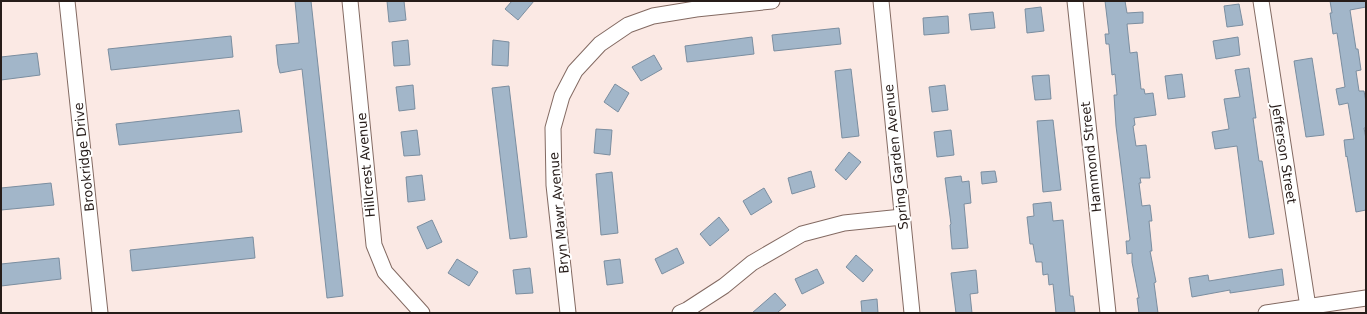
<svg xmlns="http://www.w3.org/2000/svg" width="1367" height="314" font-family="'DejaVu Sans',sans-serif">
<rect width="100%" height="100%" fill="#fbe9e4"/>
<g fill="#a2b6c9" stroke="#7b8ea0">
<polygon points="295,1 311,1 343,296 327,298 302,69 280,73 278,65 276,45 299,43"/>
<polygon points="387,1 404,1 406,20 389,22"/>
<polygon points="512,1 534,1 518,20 505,9"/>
<polygon points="1105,1 1125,1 1127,13 1143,12 1143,23 1127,24 1130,53 1137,52 1141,89 1144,89 1145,94 1153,93 1156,115 1134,118 1135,125 1133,126 1136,146 1146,145 1150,178 1140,178 1141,183 1139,183 1142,206 1150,205 1152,221 1149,221 1152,251 1150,251 1156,282 1154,283 1158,313 1139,313 1137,298 1139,298 1132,262 1132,253 1127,254 1126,241 1129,241 1130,239 1116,126 1114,95 1117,95 1115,74 1112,75 1109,44 1106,44 1105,34 1109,34"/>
<polygon points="1330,1 1366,1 1366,7 1350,10 1356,49 1358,49 1361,70 1356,71 1359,91 1364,91 1366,102 1366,128 1364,128 1366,139 1366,210 1356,212 1347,156 1346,157 1344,140 1354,139 1348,103 1339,105 1336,89 1345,87 1337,33 1333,34 1330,13 1332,13"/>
<polygon points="1239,4 1243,25 1227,27 1224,6"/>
<polygon points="1041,7 1044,31 1027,33 1025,9"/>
<polygon points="993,12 995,28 971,30 969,14"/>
<polygon points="948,16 949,33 924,35 923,18"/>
<polygon points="839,28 841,44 774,51 772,35"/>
<polygon points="231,36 233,57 111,70 108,49"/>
<polygon points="752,37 754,54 687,62 685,46"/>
<polygon points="1238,37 1240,55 1216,59 1213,41"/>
<polygon points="408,40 410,65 394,66 392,42"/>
<polygon points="493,40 509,42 508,66 492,65"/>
<polygon points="37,53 40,75 1,80 1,57"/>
<polygon points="654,55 662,69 641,81 632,67"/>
<polygon points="1312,58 1324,135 1306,137 1294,61"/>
<polygon points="1249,68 1256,118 1253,118 1259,161 1262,161 1274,234 1249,238 1237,146 1215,149 1212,132 1229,129 1224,99 1240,97 1235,70"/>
<polygon points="851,69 859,136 842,138 835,71"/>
<polygon points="1182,74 1185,97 1168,99 1165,76"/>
<polygon points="1049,75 1051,99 1035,100 1032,76"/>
<polygon points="615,84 629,93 618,112 604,102"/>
<polygon points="413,85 415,109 399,111 396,87"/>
<polygon points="945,85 948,110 932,112 929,87"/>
<polygon points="509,86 527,237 510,239 492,88"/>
<polygon points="239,110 242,132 119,145 116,124"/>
<polygon points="1053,120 1061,190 1043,192 1037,121"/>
<polygon points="596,129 612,130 610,155 594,153"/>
<polygon points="417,130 420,155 404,156 401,132"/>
<polygon points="951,130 954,155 937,157 934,132"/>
<polygon points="849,152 861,162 846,180 835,170"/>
<polygon points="811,171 815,187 792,194 788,178"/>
<polygon points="995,171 997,182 982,184 981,172"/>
<polygon points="612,172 618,233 601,235 596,174"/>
<polygon points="422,175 425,200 408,202 406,177"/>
<polygon points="961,176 962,182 969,181 971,203 964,204 968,248 952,249 950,225 951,224 945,178"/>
<polygon points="51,183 54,205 1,210 1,188"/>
<polygon points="764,188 772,202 751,215 743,201"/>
<polygon points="1051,202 1053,221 1063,220 1070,296 1073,296 1075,313 1056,313 1053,284 1049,285 1048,274 1043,275 1042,262 1036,262 1033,244 1030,244 1027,217 1034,216 1033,204"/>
<polygon points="719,217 729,230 710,246 700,234"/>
<polygon points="432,220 442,242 427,249 417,227"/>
<polygon points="253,237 255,258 132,271 130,250"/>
<polygon points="677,248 684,263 662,274 655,259"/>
<polygon points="856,255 873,270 863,282 846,267"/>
<polygon points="59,258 61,279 1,286 1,264"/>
<polygon points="457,259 478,272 469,286 448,273"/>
<polygon points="620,259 623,283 607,285 604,261"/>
<polygon points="530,268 533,293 516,294 513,270"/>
<polygon points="817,269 824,283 802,294 795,279"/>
<polygon points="1282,269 1284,285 1230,293 1230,290 1192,297 1189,278 1208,275 1209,281"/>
<polygon points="976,270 978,293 970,294 972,313 956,313 951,273"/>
<polygon points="775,293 786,305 777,313 752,313"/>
<polygon points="877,299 878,313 862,313 861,301"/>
</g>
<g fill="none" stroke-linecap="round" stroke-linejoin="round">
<defs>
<g id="minor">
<polyline points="67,1 100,313"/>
<polyline points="350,1 374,245 385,272 422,313"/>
<polyline points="881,1 912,313"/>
<polyline points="1075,1 1108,313"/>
<polyline points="1261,1 1308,307"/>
<polyline points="568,313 554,185 553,128 562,96 575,71 600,44 628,25 653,16 696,9 772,1"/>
<polyline points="680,313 687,310 724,286 752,263 802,234 844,223 902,217"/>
<polyline points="1266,313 1366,298"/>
</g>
</defs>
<use href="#minor" stroke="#836a62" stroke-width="17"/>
<use href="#minor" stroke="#fff" stroke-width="15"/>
</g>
<g text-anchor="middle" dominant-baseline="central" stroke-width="4" stroke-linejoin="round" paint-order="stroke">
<g font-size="13" fill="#261c19" stroke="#fff">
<text transform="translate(1284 154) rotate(81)">Jefferson Street</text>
<text transform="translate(84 157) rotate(-96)">Brookridge Drive</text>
<text transform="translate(896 157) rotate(-96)">Spring Garden Avenue</text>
<text transform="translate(1091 157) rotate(-96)">Hammond Street</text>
<text transform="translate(366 165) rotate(-95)">Hillcrest Avenue</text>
<text transform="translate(559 213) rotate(-95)">Bryn Mawr Avenue</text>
</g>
</g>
<rect width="1367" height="314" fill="none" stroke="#261c19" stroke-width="4"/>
</svg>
